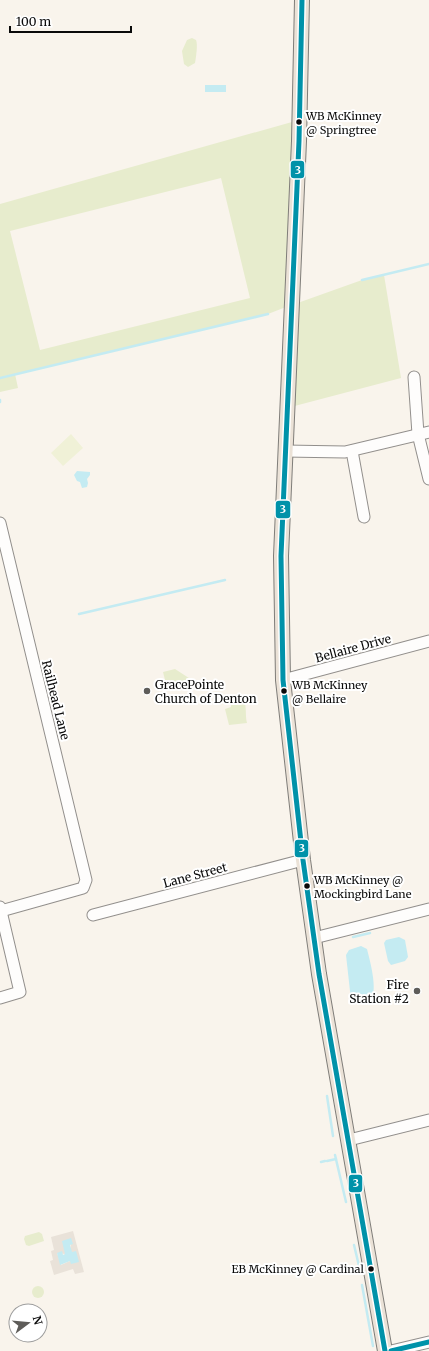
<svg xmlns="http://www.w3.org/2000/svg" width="429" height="1351" font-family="Merriweather,serif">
<rect width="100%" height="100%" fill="#f9f4ec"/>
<g fill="#e7eccd" fill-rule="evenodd">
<path d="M192,38L196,40C198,44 196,57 195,63L188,67L184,64L182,51L187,40Z"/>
<path d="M299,120L292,305L362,280L384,275L401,378L287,408L291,305L268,314L15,374L18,388L0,392V204ZM221,178L250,298L40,350L10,231Z"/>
<polygon points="175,669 192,680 170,685 167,680 165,680 163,672"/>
<path d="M244,699C247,709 245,715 247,723L229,725L225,709L231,707V704Z"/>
<polygon points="39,1232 42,1234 44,1241 29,1246 26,1245 24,1239 25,1236"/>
<circle cx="38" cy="1292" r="6"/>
</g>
<polygon fill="#f0f1d7" points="71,434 83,448 63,466 51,453"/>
<path fill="#e9e2d9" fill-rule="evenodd" d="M73,1231L84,1272L75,1274L73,1269L54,1275L50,1261L53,1260L51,1251L54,1250L51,1237ZM71,1239L70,1261L61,1265L57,1253L65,1254Z"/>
<g fill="#c4ebf2">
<rect x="205" y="85" width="21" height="7"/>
<polygon points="77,471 90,472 90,475 87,479 88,483 87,487 82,488 80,482 77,481 74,475"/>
<polygon points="399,937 405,940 408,957 405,961 391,965 388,961 384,943 386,940"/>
<path d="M361,946L367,949C370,961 378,989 371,1000L363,1004L353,1002L351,1000L346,955L349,950Z"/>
<polygon points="71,1238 73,1244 70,1245 72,1252 76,1251 79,1262 71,1264 70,1261 60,1265 57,1253 62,1251 63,1255 65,1254 62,1241"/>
</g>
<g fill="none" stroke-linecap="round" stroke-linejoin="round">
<g stroke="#c4ebf2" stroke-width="2.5">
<polyline points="362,280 429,264"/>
<polyline points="0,378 268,314"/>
<polyline points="0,400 0,402"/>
<polyline points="79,614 225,580"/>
<polyline points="353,937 370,933"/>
<polyline points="327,1096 333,1136"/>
<polyline points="335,1155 346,1202"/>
<polyline points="327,1161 336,1159"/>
<polyline points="321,1162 325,1161"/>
<polyline points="354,1245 360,1270"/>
<polyline points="362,1285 373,1346"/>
</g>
<defs>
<g id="minor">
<polyline points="414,377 418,434 429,479"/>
<polyline points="285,451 345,452 429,432"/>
<polyline points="352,451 364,517"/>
<polyline points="0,523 86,880 83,888 76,890 1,911"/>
<polyline points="283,680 429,641"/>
<polyline points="0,907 20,992 0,998"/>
<polyline points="93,915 303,860"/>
<polyline points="314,938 429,909"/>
<polyline points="349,1140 429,1120"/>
<polyline points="391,1351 429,1342"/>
</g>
<polyline id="major" points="302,0 299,141 281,556 283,680 303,860 319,974 385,1351"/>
</defs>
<use href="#minor" stroke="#928f8c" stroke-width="13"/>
<use href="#major" stroke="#7f7d79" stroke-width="16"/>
<use href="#minor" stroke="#fefdfc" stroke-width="11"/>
<use href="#major" stroke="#ebe2d7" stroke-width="14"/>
<defs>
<g id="bus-1">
<polyline points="302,0 299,141 281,556 283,680 303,860 319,974 385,1351"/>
<polyline points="391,1351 429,1342"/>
</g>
</defs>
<use href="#bus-1" stroke="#fff" stroke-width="8"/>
<use href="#bus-1" stroke="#0092a9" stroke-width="5"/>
</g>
<g fill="#0a0a0a" stroke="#fff" stroke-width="1.5">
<circle cx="299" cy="122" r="3.5"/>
<circle cx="284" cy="691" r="3.5"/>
<circle cx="307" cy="886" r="3.5"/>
<circle cx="371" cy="1269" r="3.5"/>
</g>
<g fill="#5e5c59" stroke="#fff" stroke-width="1.5">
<circle cx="147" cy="691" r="4"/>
<circle cx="417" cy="991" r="4"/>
</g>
<g text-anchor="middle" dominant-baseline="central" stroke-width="4" stroke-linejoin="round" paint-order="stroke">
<g font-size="11" fill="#0a0a0a" stroke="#fff" text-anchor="start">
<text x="306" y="116">WB McKinney<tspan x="306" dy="14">@ Springtree</tspan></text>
<text x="292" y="685">WB McKinney<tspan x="292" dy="14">@ Bellaire</tspan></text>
<text x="314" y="880">WB McKinney @<tspan x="314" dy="14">Mockingbird Lane</tspan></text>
<text x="364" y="1269" text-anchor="end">EB McKinney @ Cardinal</text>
</g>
<g font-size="12" fill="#0a0a0a" stroke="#fff">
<text transform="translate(353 648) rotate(-15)">Bellaire Drive</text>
<text transform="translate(56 700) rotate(76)">Railhead Lane</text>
<text transform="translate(195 875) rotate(-15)">Lane Street</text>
</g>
<g font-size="12" fill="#0a0a0a" stroke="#fff" text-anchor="start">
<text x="155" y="684">GracePointe<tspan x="155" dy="14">Church of Denton</tspan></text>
<text x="409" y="984" text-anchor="end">Fire<tspan x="409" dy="14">Station #2</tspan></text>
</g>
</g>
<g stroke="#fff" stroke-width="1.5">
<rect x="290" y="160" width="15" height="19" rx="4" fill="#0092a9"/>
<rect x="275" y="500" width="16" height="19" rx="4" fill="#0092a9"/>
<rect x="294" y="839" width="15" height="19" rx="4" fill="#0092a9"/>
<rect x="348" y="1174" width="15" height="19" rx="4" fill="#0092a9"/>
</g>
<g font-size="11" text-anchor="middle" font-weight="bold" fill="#fff">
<text x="298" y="174">3</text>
<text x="283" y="513">3</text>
<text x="302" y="852">3</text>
<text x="356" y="1187">3</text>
</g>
<g transform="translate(28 1323) rotate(74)"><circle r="19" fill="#ffffff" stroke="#9d9d9d"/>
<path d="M0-3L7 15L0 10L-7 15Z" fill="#5e5c59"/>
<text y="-6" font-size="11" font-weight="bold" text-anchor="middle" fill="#0a0a0a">N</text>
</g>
<path d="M10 26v6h121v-6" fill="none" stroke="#0a0a0a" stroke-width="2"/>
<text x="16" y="26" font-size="12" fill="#0a0a0a" stroke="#ffffff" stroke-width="3" paint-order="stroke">100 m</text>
</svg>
